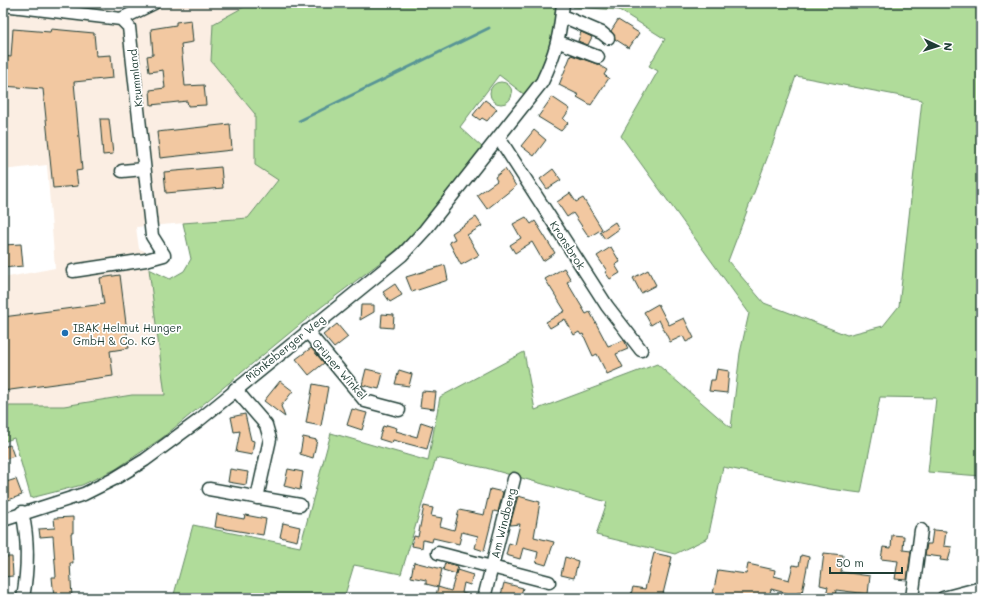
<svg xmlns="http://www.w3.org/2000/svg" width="984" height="601" font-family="Mali,sans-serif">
<rect width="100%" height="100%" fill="#fff"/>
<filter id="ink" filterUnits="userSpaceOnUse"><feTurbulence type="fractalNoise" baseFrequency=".025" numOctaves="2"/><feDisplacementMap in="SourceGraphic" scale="8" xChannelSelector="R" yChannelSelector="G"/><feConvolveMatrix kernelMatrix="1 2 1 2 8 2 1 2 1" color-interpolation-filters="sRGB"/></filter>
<g filter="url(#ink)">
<polygon fill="#fbeee3" points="3,3 58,3 133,12 132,3 251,3 213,24 211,61 255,114 256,164 278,179 248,218 136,227 139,249 145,251 149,269 165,395 132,395 64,406 3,406 3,278 55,268 47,165 3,170"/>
<g fill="#b0dc9a" stroke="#688c67" fill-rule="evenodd">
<path d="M251,3H556C554,37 546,68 525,95L499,75L460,127L483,148L420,227L394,252L320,308L162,438L116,469L82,485L31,498L14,438L3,442V406H64L132,395H165L149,269L170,279L184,271L191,259L183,223L248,218L278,180L255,165V114L211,61L213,24Z"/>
<path d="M574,3H981V476L928,472L936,398L880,397L861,493L830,489L723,467L708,538L675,554L596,535L607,502L486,468L436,458L401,574L354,565L344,598H173L193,525L300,547L331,433L428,461L440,397L524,352L535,410L657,364L731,428L740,353L749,313L621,136L658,71L649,66L665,39L619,10L573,7ZM796,76L922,100L899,306L883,326L847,335L764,303L728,261L774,140Z"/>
<circle cx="501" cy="93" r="11"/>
</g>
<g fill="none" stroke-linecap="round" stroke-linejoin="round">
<polyline stroke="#599596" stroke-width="3" points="299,121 489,28"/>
</g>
<g fill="#f2c8a1" stroke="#1f3d34">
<polygon points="191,20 193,42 181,44 185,86 204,85 206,105 188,106 187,101 151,105 150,90 165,88 163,70 149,72 147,56 153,55 151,29 176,25 176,22"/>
<polygon points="618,20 639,33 629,48 615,39 611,31"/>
<polygon points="13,29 50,32 51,29 94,33 96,56 111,55 113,78 74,82 82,170 76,171 78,186 53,188 43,89 3,86 3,56 11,57"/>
<polygon points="581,32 592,37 588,45 578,41"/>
<polygon points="571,55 597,64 607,70 604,75 609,78 591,105 577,97 579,95 559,85"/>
<polygon points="552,97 570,109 563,119 568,123 561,131 538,117"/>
<polygon points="485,100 497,109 487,121 482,118 480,120 473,115"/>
<polygon points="100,119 109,119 113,154 103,155"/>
<polygon points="230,124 232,150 160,158 157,132"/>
<polygon points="534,130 546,140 534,156 521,146"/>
<polygon points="221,167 223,188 166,193 164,172"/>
<polygon points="505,169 516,186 487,209 477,195 497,181 495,177"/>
<polygon points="553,169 561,180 547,189 540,179"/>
<polygon points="570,193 576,202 583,198 602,229 589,237 573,213 567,217 557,202"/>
<polygon points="476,217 482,226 467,235 479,255 461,265 449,242 455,239 452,233"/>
<polygon points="526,217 531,224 535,221 555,253 543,261 532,242 515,253 510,245 521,238 513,224"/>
<polygon points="615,222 619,229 605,239 600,232"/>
<polygon points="21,244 23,266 3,268 3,245"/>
<polygon points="611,247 620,262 615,265 620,273 610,279 605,272 607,271 597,256"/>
<polygon points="445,265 448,280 412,292 406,277"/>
<polygon points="564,268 571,280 567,282 586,314 590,312 608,346 624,340 625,342 628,349 616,354 623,367 607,374 597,354 593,356 583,334 581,335 579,332 574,335 565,319 550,328 546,322 565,311 545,279"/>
<polygon points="648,270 656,285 641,293 633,278"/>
<polygon points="120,275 129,348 110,351 113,376 3,391 3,317 104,304 100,278"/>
<polygon points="395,284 402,295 390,302 383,292"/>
<polygon points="658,304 669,325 684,318 694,338 686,342 683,336 670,342 659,320 651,325 644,312"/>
<polygon points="361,305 374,305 374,312 360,320"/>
<polygon points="382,314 394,315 393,328 381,327"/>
<polygon points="337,324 348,337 334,348 323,335"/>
<polygon points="311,348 324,363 309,375 296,359"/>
<polygon points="366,369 383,373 379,389 362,385"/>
<polygon points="717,369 729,371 727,393 709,391 711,380 715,380"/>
<polygon points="399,370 412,374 409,386 395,384"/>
<polygon points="280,381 293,391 281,406 285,417 264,401"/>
<polygon points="313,384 328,387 321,426 306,423"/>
<polygon points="422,391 436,392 434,409 420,407"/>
<polygon points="352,409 367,413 362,430 347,425"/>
<polygon points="245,414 251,440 254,441 252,455 236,452 240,431 234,432 231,417"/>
<polygon points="421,422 433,426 427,449 393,440 392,443 379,439 383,426 386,427 387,425 397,428 396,431 417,437"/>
<polygon points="303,437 317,440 313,458 300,454"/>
<polygon points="10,445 14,456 3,460 3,447"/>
<polygon points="230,469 248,472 246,485 228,482"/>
<polygon points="288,469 303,472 300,490 284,486"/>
<polygon points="16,479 22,495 3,502 3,483"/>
<polygon points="490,489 503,492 498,512 494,511 484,551 475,548 478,536 462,532 459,544 433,538 432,542 423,540 422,548 412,546 414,536 418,537 424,506 433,508 431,516 442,518 440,526 454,530 459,510 484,515"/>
<polygon points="518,496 540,502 534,537 554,542 546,565 536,562 538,552 523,548 520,559 506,555 509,543 515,545 520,524 510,525"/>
<polygon points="217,514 244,519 245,515 266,519 263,535 215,527"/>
<polygon points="73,517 73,533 71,533 73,563 70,563 72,598 54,598 52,577 56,577 53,536 40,537 39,529 55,528 54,518"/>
<polygon points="283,523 300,527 297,541 280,537"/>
<polygon points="933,530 946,531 944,546 952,547 948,561 940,560 941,557 925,555 927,544 931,544"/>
<polygon points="892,535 904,536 903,550 911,551 907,580 895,579 898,561 881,559 883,547 891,548"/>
<polygon points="654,553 672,557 662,598 630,598 633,587 645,589"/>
<polygon points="824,553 843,555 841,572 870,576 868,594 836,590 835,598 825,598 828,587 820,585"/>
<polygon points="801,555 809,557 802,593 798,592 797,596 771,589 769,597 761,595 761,598 712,598 718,570 746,574 748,564 775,570 774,576 789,580 793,565 799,566"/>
<polygon points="3,557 12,557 13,576 3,577"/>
<polygon points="565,557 578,561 574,578 561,575"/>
<polygon points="414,562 442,569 438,587 426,584 426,580 411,577"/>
<polygon points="445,563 458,566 456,574 457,570 473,575 470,585 464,583 462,593 470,595 469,598 446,598 436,595 438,587 451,591 456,574 443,570"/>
<polygon points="504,583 523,588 520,598 501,595"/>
</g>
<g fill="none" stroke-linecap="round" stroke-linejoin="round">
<defs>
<g id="minor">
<polyline points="3,5 121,19 129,27 152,236 164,255 146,260 73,271"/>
<polyline points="562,16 602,33 608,38"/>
<polyline points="121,19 154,3"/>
<polyline points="559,42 598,57"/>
<polyline points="499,138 607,306 641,350"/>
<polyline points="122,171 144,169"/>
<polyline points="307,331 365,401 399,410"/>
<polyline points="235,389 266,425 270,439 257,498"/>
<polyline points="209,489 300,505"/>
<path d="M22,512C29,541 28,569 23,598"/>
<path d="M3,520L84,494L114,479L145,460L198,421L402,255L425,230L542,82C556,53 560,35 563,3"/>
<polyline points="438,553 549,582"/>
<polyline points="484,598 514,479"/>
<polyline points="912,598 921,530"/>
<polyline points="943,598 981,588"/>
</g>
</defs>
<use href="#minor" stroke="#1f3d34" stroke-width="15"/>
<use href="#minor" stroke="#fff" stroke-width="12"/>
</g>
</g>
<circle fill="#1f6fb2" stroke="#fff" stroke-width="1.5" cx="65" cy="333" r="4"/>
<g text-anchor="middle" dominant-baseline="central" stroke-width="3.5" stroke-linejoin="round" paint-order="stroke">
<g font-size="11" fill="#1f3d34" stroke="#fff">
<text transform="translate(135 78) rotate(-96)">Krummland</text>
<text transform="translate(568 245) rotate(57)">Kronsbrok</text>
<text transform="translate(285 348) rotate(-39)">Mönkeberger Weg</text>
<text transform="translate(340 369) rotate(49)">Grüner Winkel</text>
<text transform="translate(503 523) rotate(-76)">Am Windberg</text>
</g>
<g font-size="11" fill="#1f3d34" stroke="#fff" text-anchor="start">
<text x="73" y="327">IBAK Helmut Hunger<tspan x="73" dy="13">GmbH &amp; Co. KG</tspan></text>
</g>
</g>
<rect width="984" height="601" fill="none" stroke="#fff" stroke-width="16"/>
<rect x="8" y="8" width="968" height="585" fill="none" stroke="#1f3d34" stroke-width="1.5" filter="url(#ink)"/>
<g transform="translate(938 46) rotate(94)" stroke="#ffffff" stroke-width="3" paint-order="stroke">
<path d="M0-3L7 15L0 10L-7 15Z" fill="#1f3d34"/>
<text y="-6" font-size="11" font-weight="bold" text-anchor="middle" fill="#1f3d34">N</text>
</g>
<path d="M830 567v6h72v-6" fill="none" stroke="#1f3d34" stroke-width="2"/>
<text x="836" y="567" font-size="12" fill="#1f3d34" stroke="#ffffff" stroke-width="3" paint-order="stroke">50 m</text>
</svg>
